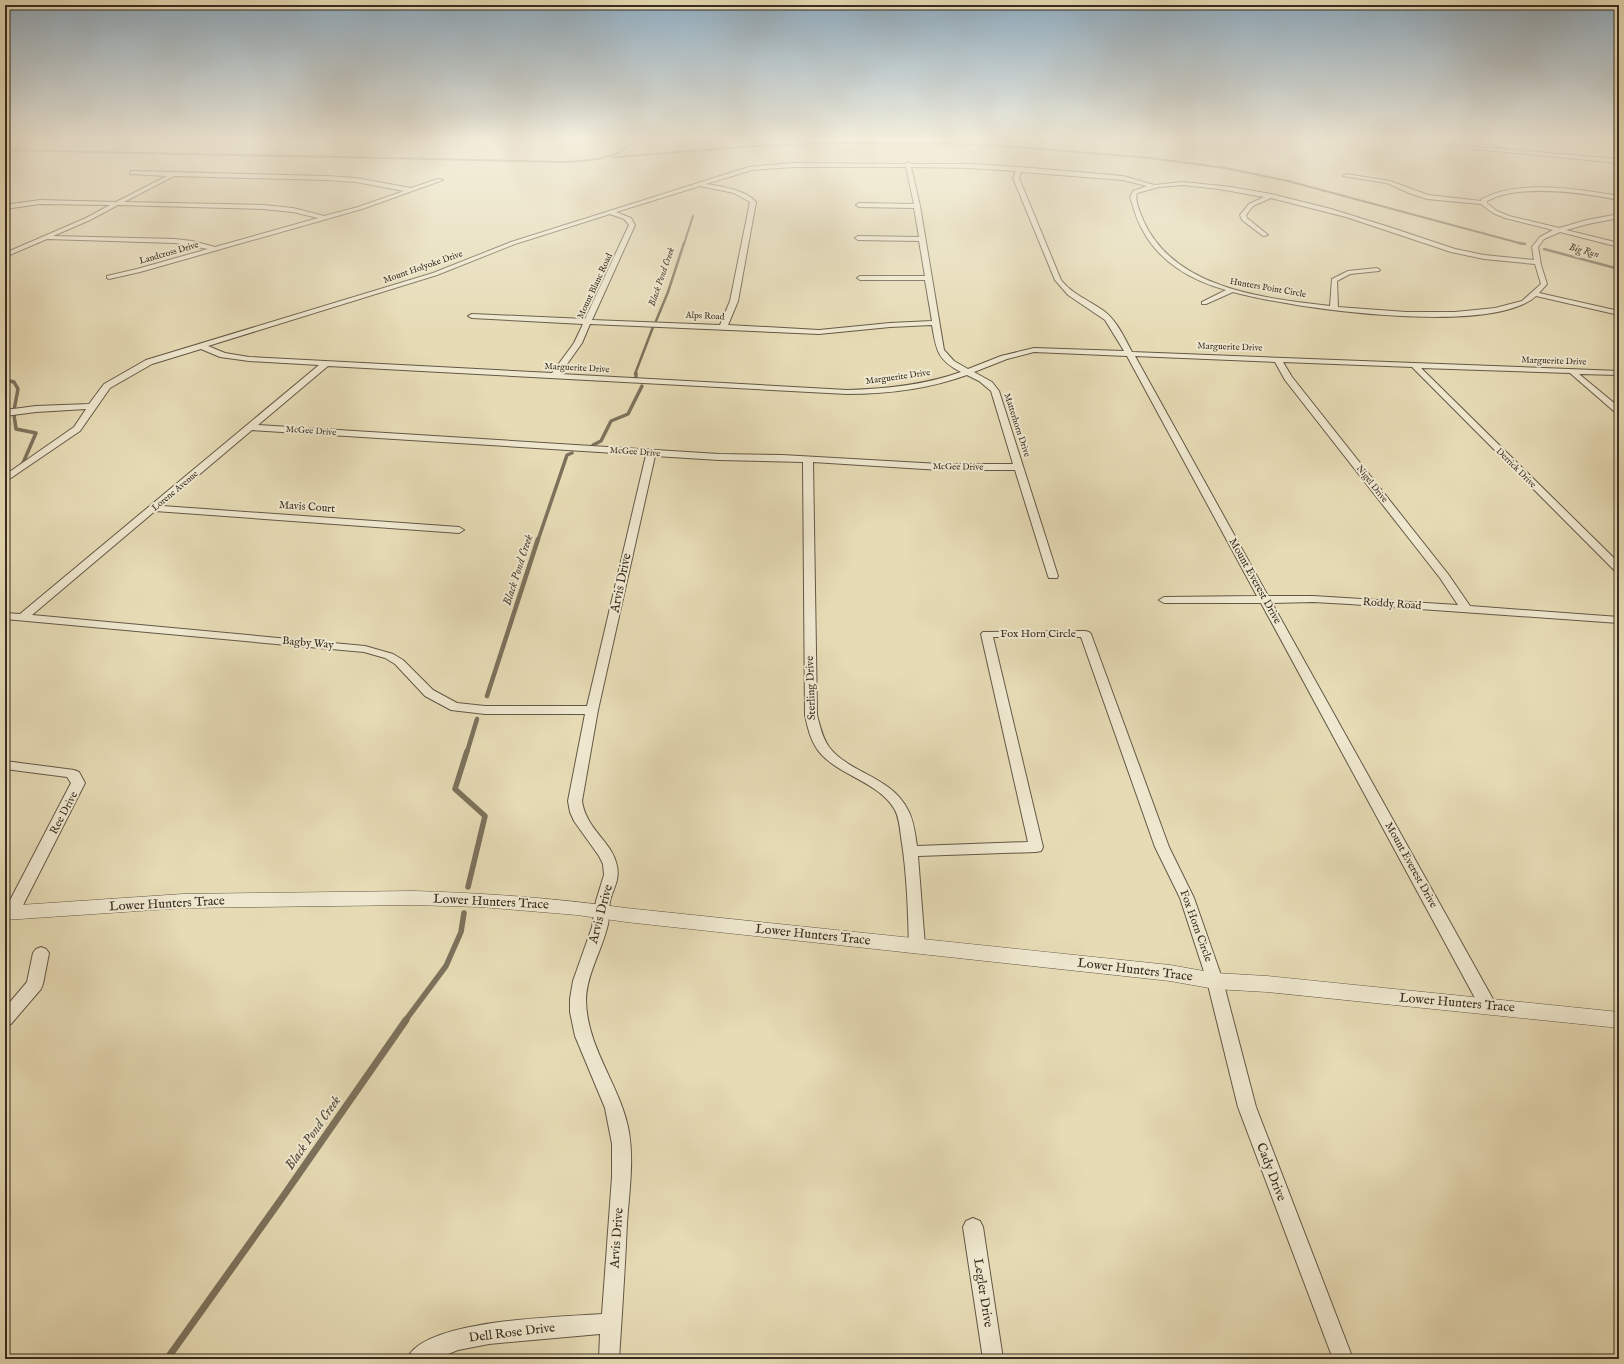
<svg xmlns="http://www.w3.org/2000/svg" width="1624" height="1364" font-family="'IM FELL English',serif">
<rect width="100%" height="100%" fill="#e6dbb5"/>
<filter id="stains"><feTurbulence type="fractalNoise" baseFrequency=".005" numOctaves="4"/><feColorMatrix values="0 0 0 0 .2 0 0 0 0 .09 0 0 0 0 .02 0 0 0 .5 -.17"/></filter>
<radialGradient id="worn" r=".72"><stop offset=".6" stop-color="#630" stop-opacity="0"/><stop offset="1" stop-color="#630" stop-opacity=".3"/></radialGradient>
<g fill="none" stroke-linecap="round" stroke-linejoin="round">
<g stroke="#7c725c" stroke-width="2">
<polyline points="1476,140 1505,149"/>
<polyline points="1611,140 1619,141"/>
<path d="M5,150L564,162C588,161 616,159 634,142"/>
<polyline points="608,156 617,157 754,146 834,143 921,143 1004,146 1150,158 1225,168 1288,181 1523,244"/>
<polyline points="684,244 693,216"/>
</g>
<g stroke="#7c725c" stroke-width="2.5">
<polyline points="1519,243 1525,244"/>
<polyline points="1544,249 1619,269"/>
<polyline points="656,321 668,292 684,243"/>
<polyline points="635,374 653,327"/>
</g>
<g stroke="#7c725c" stroke-width="3.5">
<polyline points="636,373 636,377"/>
<polyline points="5,380 14,382 18,389 14,410"/>
<polyline points="14,415 16,429 36,433 23,463 20,466"/>
<polyline points="593,445 601,441 611,421 628,414 642,386"/>
<polyline points="538,540 567,455 572,453"/>
</g>
<g stroke="#7c725c" stroke-width="4.5">
<polyline points="487,696 538,539"/>
<polyline points="467,752 477,719"/>
</g>
<g stroke="#7c725c" stroke-width="5.5">
<polyline points="467,751 455,789 485,816 468,887"/>
<polyline points="405,1021 446,966 461,932 464,913"/>
</g>
<polyline stroke="#7c725c" stroke-width="7" points="167,1359 282,1198 406,1020"/>
<defs>
<g id="minor">
<polygon points="1422,140 1435,140 1463,146 1619,159 1619,163 1463,148"/>
<path d="M908,162L911,164H970L1019,167L1123,176L1154,185L1183,182L1231,187L1271,194L1331,209L1389,227L1455,249L1484,255L1534,260L1532,247L1540,237L1553,230L1505,218L1493,213L1481,204L1427,199L1409,193L1387,183L1343,176L1346,174L1390,181L1428,195L1481,201L1482,199C1519,179 1579,189 1619,196V200C1583,193 1520,183 1487,201V203L1497,211L1509,216L1559,228L1587,220L1619,214V218L1588,224L1566,230L1619,243V247L1560,232L1544,239L1538,247L1541,265L1547,284L1539,293L1619,311V315L1536,296C1492,337 1290,308 1233,292L1206,304H1202V302L1226,290C1192,281 1159,262 1142,229C1136,219 1134,208 1130,197L1133,191L1147,186L1123,180L1021,172L1019,178L1061,280C1073,295 1089,300 1104,311C1117,321 1124,337 1132,352L1619,371V375L1579,374L1619,407V414L1616,413L1570,373L1421,368L1619,563V572L1615,571L1412,367L1283,362L1292,377L1448,574L1470,606L1619,617V623L1349,604L1313,602L1272,603L1494,1001L1496,1006L1494,1011L1488,1013L1482,1011L1261,603H1164L1159,600L1164,597L1257,596L1127,356L1034,352L1007,359L974,372L992,382L999,391L1058,576L1057,578H1049L1048,576L1015,470H940L813,462L817,715C820,726 822,737 829,747C850,774 891,776 908,810C914,821 915,834 917,846L1028,842L981,634L983,632L1085,631L1089,632L1091,634L1169,847L1194,898L1223,981L1256,1107L1353,1359H1333L1238,1107L1207,981L1180,898L1155,847L1081,637H993L1043,847L1041,851L1036,852L918,856L925,946L922,950L917,952L912,950L909,946C908,910 907,873 901,837C900,828 899,818 895,810C879,782 842,777 821,754C811,743 808,729 805,715L803,462L719,460L655,456L598,710L582,801C586,830 613,842 617,866C620,880 613,889 610,901C608,910 610,920 607,928C601,952 586,976 586,1001C587,1049 621,1086 629,1132C634,1163 629,1193 627,1223C625,1268 622,1314 619,1359H599L600,1334L489,1344L458,1350L436,1359H407C423,1319 562,1317 602,1314L612,1177V1144L605,1108L575,1036L570,1012V999L573,981L592,927L596,901L604,875L603,864L599,856L574,821L570,812L568,801L585,714H485L451,710L425,696L395,664L385,658L364,652L5,619V613L20,614L319,365L249,361L220,357L201,349L152,364L110,388L80,431L5,482V475L74,427L86,409L36,412L5,416V410L36,406L89,404L104,384L146,360L433,273L511,242L749,167L793,163L905,164ZM793,167H906L914,204L859,203L856,205L859,207L914,208L919,237L858,236L855,238L858,240L919,241L925,276H860L857,278L860,280H925L932,321L890,323L819,330L728,325L738,301L756,202C744,189 723,187 706,184L752,170ZM911,167L970,168L1016,171L1013,178L1055,280L1068,295L1105,320L1124,351L1034,348L1001,356L968,369L954,361L944,350L920,206ZM1183,185L1219,189L1264,197L1249,204L1240,215L1242,220L1263,236L1268,235L1247,218L1246,215L1253,206L1271,198L1346,217L1451,252L1484,259L1535,264L1541,284L1522,301L1495,308L1455,312H1406L1338,307L1337,281L1350,274L1379,271L1380,270L1377,268L1348,271L1332,279L1330,306C1265,298 1176,290 1144,222C1141,214 1134,201 1137,193L1159,187ZM700,186L734,193L750,202L730,301L720,325L592,320L635,225L631,218L616,212ZM610,214L624,219L629,225L585,319L472,314L468,316L472,318L583,324L574,343L552,373L249,357L225,353L208,346L437,275L515,244ZM590,324L819,334L890,327L932,325C936,349 937,360 961,372C924,385 886,389 847,390L560,374L582,343ZM1135,356L1275,362L1285,380L1440,578L1458,605L1313,596H1268ZM328,366L847,394C888,394 928,389 967,375L979,381L991,391L1013,464H940L782,455L719,454L258,425ZM252,430L646,455L587,706H485L457,703L433,690L403,660L393,654L365,646L32,615L155,511L459,533L464,530L459,527L162,506Z"/>
<path d="M132,171L326,176L356,178L411,188L438,179L443,180L362,209L140,272L109,279L107,278V276L137,269L208,249L175,243L47,239L5,257V253L86,218L110,205L40,204L5,209V205L40,200L116,202L167,176L130,174V172ZM174,176L326,180L356,182L404,191L358,207L324,216L293,208L263,205L124,202ZM118,205L263,209L293,212L318,218L215,247L192,241L175,239L53,236L90,220Z"/>
<polygon points="5,761 74,770 79,772 85,783 19,913 16,917 11,919 6,917 5,910 71,783 67,777 5,769"/>
<polygon points="41,947 46,949 49,953 43,984 41,989 11,1024 5,1026 5,1008 27,982 33,953 36,949"/>
<polygon points="973,1218 980,1221 983,1227 1003,1359 983,1359 963,1227 966,1221"/>
</g>
<path id="tertiary" d="M413,891C484,893 555,898 626,908L1170,965L1215,973L1267,976L1619,1012V1028L1267,992L1215,989L1170,981L626,922L577,915L481,907L413,905L183,908L5,920V906L183,894Z"/>
</defs>
<use href="#minor" stroke="#635846" stroke-width="2"/>
<use href="#tertiary" stroke="#635846" stroke-width="1"/>
<use href="#minor" fill="#efe8cf" fill-rule="evenodd"/>
<use href="#tertiary" fill="#efe8cf" fill-rule="evenodd"/>
</g>
<linearGradient id="sky" x2="0" y2="1"><stop stop-color="#8facc0"/><stop offset="0.42" stop-color="#f4efde"/><stop offset="1" stop-color="#f4efde" stop-opacity="0"/></linearGradient>
<rect width="1624" height="331" fill="url(#sky)"/>
<g text-anchor="middle" dominant-baseline="central" stroke-width="4" stroke-linejoin="round" paint-order="stroke">
<g font-size="9" fill="#372d21" stroke="#efe8cf">
<text transform="translate(169 253) rotate(-16)">Landcross Drive</text>
<text transform="translate(423 267) rotate(-19)">Mount Holyoke Drive</text>
<text transform="translate(595 286) rotate(-65)">Mount Blanc Road</text>
<text transform="translate(1268 288) rotate(10)">Hunters Point Circle</text>
<text transform="translate(705 316) rotate(3)">Alps Road</text>
<text transform="translate(1230 347) rotate(2)">Marguerite Drive</text>
<text transform="translate(1554 361) rotate(2)">Marguerite Drive</text>
<text transform="translate(577 368) rotate(3)">Marguerite Drive</text>
<text transform="translate(898 377) rotate(-8)">Marguerite Drive</text>
<text transform="translate(1017 425) rotate(72)">Matterhorn Drive</text>
<text transform="translate(311 431) rotate(4)">McGee Drive</text>
<text transform="translate(635 452) rotate(4)">McGee Drive</text>
<text transform="translate(958 467) rotate(1)">McGee Drive</text>
<text transform="translate(1516 468) rotate(45)">Derrick Drive</text>
<text transform="translate(1372 484) rotate(52)">Nigel Drive</text>
<text transform="translate(175 491) rotate(-40)">Lorene Avenue</text>
</g>
<g font-size="10" font-style="italic" fill="#544a3a" stroke="#efe8cf">
<text transform="translate(1584 251) rotate(15)">Big Run</text>
<text transform="translate(662 277) rotate(-71)">Black Pond Creek</text>
</g>
<g font-size="11" fill="#372d21" stroke="#efe8cf">
<text transform="translate(307 507) rotate(4)">Mavis Court</text>
<text transform="translate(1255 581) rotate(61)">Mount Everest Drive</text>
<text transform="translate(1392 604) rotate(4)">Roddy Road</text>
<text x="1038" y="634">Fox Horn Circle</text>
<text transform="translate(308 643) rotate(5)">Bagby Way</text>
<text transform="translate(811 688) rotate(-92)">Sterling Drive</text>
<text transform="translate(64 813) rotate(-62)">Ree Drive</text>
<text transform="translate(1411 865) rotate(61)">Mount Everest Drive</text>
<text transform="translate(1196 926) rotate(70)">Fox Horn Circle</text>
</g>
<g font-size="12" font-style="italic" fill="#544a3a" stroke="#efe8cf">
<text transform="translate(518 570) rotate(-72)">Black Pond Creek</text>
</g>
<g font-size="13" fill="#372d21" stroke="#efe8cf">
<text transform="translate(621 583) rotate(-78)">Arvis Drive</text>
<text transform="translate(491 902) rotate(3)">Lower Hunters Trace</text>
<text transform="translate(167 904) rotate(-3)">Lower Hunters Trace</text>
<text transform="translate(601 914) rotate(-75)">Arvis Drive</text>
<text transform="translate(813 935) rotate(6)">Lower Hunters Trace</text>
<text transform="translate(1135 970) rotate(7)">Lower Hunters Trace</text>
<text transform="translate(1457 1003) rotate(5)">Lower Hunters Trace</text>
<text transform="translate(1271 1172) rotate(69)">Cady Drive</text>
<text transform="translate(617 1238) rotate(-86)">Arvis Drive</text>
<text transform="translate(983 1293) rotate(81)">Legler Drive</text>
<text transform="translate(512 1333) rotate(-7)">Dell Rose Drive</text>
</g>
<g font-size="14" font-style="italic" fill="#544a3a" stroke="#efe8cf">
<text transform="translate(313 1133) rotate(-55)">Black Pond Creek</text>
</g>
</g>
<rect width="1624" height="1364" fill="none" stroke="#e6dbb5" stroke-width="20"/>
<rect x="6" y="6" width="1612" height="1352" fill="none" stroke="#372d21" stroke-width="2"/>
<rect x="10" y="10" width="1604" height="1344" fill="none" stroke="#372d21"/>
<rect width="100%" height="100%" filter="url(#stains)"/>
<rect width="100%" height="100%" fill="url(#worn)"/>
</svg>
